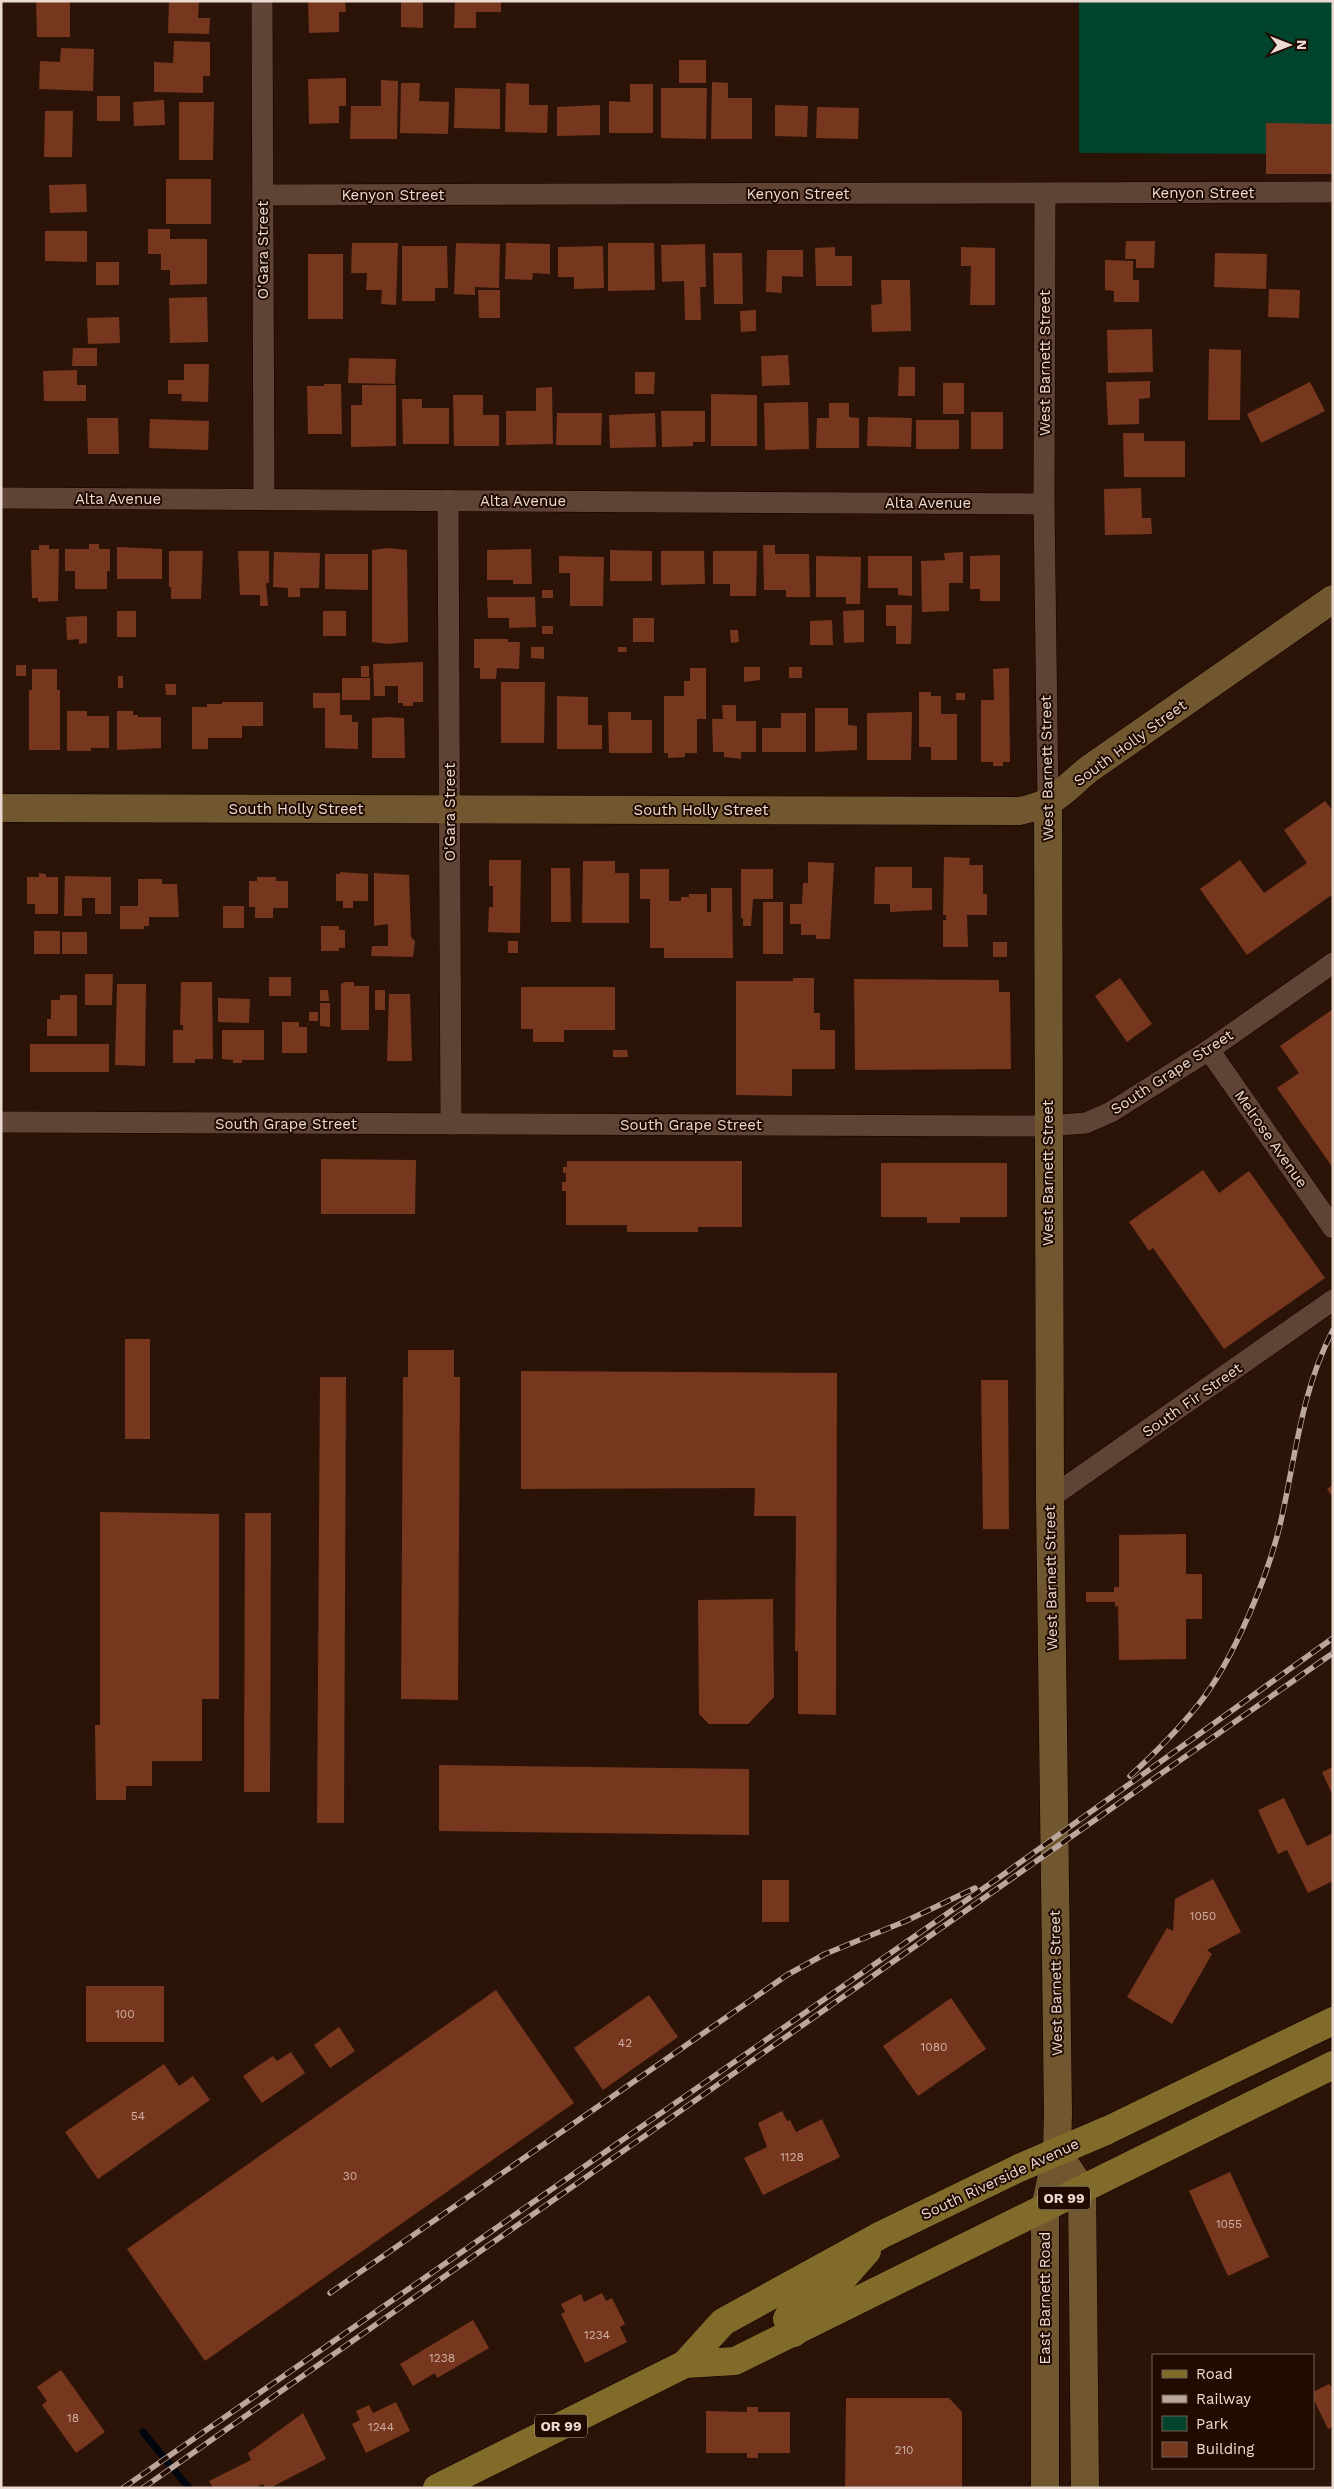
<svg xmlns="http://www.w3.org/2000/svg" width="1334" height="2489" font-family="'Work Sans',sans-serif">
<rect width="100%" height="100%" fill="#2b1407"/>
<polygon fill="#00442e" points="1079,1 1333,1 1333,154 1079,153"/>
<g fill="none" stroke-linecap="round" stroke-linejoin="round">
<polyline stroke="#00060f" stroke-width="7" points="143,2432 189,2488"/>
</g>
<g fill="#77361e">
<polygon points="36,1 70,1 70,37 37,37"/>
<polygon points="169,1 199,1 198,18 210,18 209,34 168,33"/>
<polygon points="308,1 345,1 346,12 339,12 339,32 309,33"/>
<polygon points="401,1 423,1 423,28 401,27"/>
<polygon points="455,1 501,1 501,12 476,12 476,28 454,28"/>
<polygon points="174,41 210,42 210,76 203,76 203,93 154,92 154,62 173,63"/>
<polygon points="61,48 94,49 93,91 39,89 40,61 60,62"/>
<rect x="679" y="60" width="27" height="23"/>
<polygon points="346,78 346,106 339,106 339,123 309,124 308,79"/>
<polygon points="381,80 398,81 397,139 350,139 351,106 381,106"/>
<polygon points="712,82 728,83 728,98 752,98 752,139 711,139"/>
<polygon points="401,83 420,83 419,101 449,102 448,134 400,133"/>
<polygon points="506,83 529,84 529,105 548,105 547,133 505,132"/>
<polygon points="630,84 653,84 653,133 609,133 609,101 630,102"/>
<polygon points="455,88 500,89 500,129 454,128"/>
<polygon points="661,88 707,88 706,139 661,138"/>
<rect x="97" y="96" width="23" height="25"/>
<polygon points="164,100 165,125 134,126 133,102"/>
<polygon points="179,102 214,102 213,160 179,160"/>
<polygon points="600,105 600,135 557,136 557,107"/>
<polygon points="775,105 808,106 807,137 775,136"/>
<polygon points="817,107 859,108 858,139 816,138"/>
<polygon points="45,111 73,111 72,157 44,157"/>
<polygon points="1266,123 1333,124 1333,174 1266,174"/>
<rect x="166" y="179" width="45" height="45"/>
<polygon points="86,184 87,212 50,213 49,185"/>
<polygon points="148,229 170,229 170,239 207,239 207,284 170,285 170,270 161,270 161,254 148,254"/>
<polygon points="45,231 87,231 87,262 45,261"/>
<polygon points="1126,241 1155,241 1154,268 1136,268 1136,259 1125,259"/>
<polygon points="352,243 398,243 396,305 381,304 382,290 366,290 367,273 351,273"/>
<polygon points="456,243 500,244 499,288 475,287 475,295 454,294"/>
<polygon points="506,243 550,244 550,274 533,273 532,280 505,279"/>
<polygon points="608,243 654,243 655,290 608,291"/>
<polygon points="705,244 706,287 700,287 701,320 685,320 684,281 662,282 661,245"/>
<polygon points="402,246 447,246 448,288 435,288 435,301 402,301"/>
<polygon points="603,246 604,288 574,289 574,277 558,277 558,247"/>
<polygon points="835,247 835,256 852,256 852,286 816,286 815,248"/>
<polygon points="961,247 995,248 995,305 970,305 971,266 961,266"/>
<polygon points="767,250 803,250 803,277 782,276 782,293 766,292"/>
<polygon points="713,253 742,253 743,304 714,304"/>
<polygon points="1215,253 1267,254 1266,289 1214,287"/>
<rect x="308" y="254" width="35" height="65"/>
<polygon points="1105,260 1133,261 1133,280 1139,280 1139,302 1114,302 1114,291 1105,290"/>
<rect x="96" y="262" width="23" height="23"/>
<polygon points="881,280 910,280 911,331 872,332 871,305 882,304"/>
<polygon points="1269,289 1300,290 1299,318 1268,317"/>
<polygon points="478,290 500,290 500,318 479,318"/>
<polygon points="207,297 208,342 170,343 169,298"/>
<polygon points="756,310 756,331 741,332 740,311"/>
<polygon points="119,317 120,343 88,344 87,318"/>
<polygon points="1152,329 1153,372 1108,373 1107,330"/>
<polygon points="73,348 97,348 97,366 72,366"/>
<polygon points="1209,349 1241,350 1240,420 1208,420"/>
<polygon points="788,355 790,385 762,386 761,356"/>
<polygon points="349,358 396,359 395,384 348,383"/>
<polygon points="184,364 209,364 208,402 181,401 182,394 168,394 168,380 184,380"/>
<polygon points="899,367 915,367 915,396 898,396"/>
<polygon points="77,370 77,385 86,385 86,401 44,401 43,371"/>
<polygon points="635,372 655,372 654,394 635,394"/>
<polygon points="1150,381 1150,398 1139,399 1139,424 1108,425 1106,382"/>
<polygon points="1310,382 1325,411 1261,443 1247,414"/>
<rect x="943" y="383" width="21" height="31"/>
<polygon points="324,384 341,384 342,434 308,434 307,386 324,386"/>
<polygon points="362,385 396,385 396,446 351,447 351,405 362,405"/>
<polygon points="552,387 553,444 506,445 506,411 536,411 536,388"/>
<polygon points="711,394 757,395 757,446 711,446"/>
<polygon points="453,395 483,395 483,415 499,415 499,446 454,446"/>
<polygon points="402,399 422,399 422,408 449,408 449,444 403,444"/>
<polygon points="808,402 809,449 765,450 764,403"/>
<polygon points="829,403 849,403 849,417 859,418 859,448 816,448 817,418 829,418"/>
<polygon points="661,411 705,411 705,442 693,442 693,446 662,447"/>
<rect x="971" y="412" width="32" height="37"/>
<polygon points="557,413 602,413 601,445 556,445"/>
<polygon points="655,413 656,447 610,448 609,415"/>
<polygon points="868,417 912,418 911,447 867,446"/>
<polygon points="87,418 118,418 119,454 88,454"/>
<polygon points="150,419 209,421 208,450 149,448"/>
<rect x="916" y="420" width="43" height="29"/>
<polygon points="1123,433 1144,433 1144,441 1185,441 1185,477 1124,477"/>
<polygon points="1141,488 1142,518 1151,518 1152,534 1105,535 1104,489"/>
<polygon points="89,544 99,544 99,549 110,549 110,571 107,571 107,589 75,589 75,571 65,571 65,549 89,549"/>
<polygon points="39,545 49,545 49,549 59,549 58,601 38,602 38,598 32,598 31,550 39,550"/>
<polygon points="763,545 775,545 775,554 809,554 810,597 786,597 786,590 764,590"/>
<polygon points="117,547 162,549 162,579 117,579"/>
<polygon points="389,548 407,550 408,642 389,644 372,642 372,550"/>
<polygon points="531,549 532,584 513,584 513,580 487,580 487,550"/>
<polygon points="610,550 652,551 652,581 610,581"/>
<polygon points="169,551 203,551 201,599 171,599 171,587 169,587"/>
<polygon points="238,551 269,551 269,583 266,583 268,606 260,606 260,595 240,595"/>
<polygon points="661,551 704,551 705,584 661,585"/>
<polygon points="713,551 757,551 756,596 730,596 730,584 713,584"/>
<polygon points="274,552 320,553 319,588 300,588 300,597 288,597 288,588 273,587"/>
<polygon points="963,552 963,583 949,583 949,611 922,612 921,561 945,560 944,553"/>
<polygon points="325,554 368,554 368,590 325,589"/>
<polygon points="1000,555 1000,601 980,601 980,589 970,589 970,556"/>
<polygon points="559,556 604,557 603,606 570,606 570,573 559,573"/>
<polygon points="816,556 861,557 860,604 846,604 846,597 816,597"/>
<polygon points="868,556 912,556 912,596 898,595 898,588 868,588"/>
<rect x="542" y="590" width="11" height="8"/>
<polygon points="487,597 535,597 536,627 509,628 509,618 488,618"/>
<polygon points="886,605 912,605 911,644 896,644 896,626 886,626"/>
<polygon points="864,610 864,642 844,643 843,611"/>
<rect x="117" y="611" width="19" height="26"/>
<rect x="323" y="611" width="23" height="25"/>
<polygon points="87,616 87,643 79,644 79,639 67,640 66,617"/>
<rect x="633" y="618" width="21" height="24"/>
<polygon points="832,620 833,645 810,645 810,621"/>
<rect x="542" y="626" width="11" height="8"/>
<polygon points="730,630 738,630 739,642 731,643"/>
<polygon points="474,639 508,639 508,642 520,642 519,669 497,668 496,679 480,679 480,668 474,668"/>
<polygon points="531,647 544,647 544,659 531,658"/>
<polygon points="618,647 626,647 627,652 618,652"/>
<polygon points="423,662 423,702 413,702 413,706 403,706 403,703 398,703 398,686 385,686 385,696 374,696 373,664"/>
<rect x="16" y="665" width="10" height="11"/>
<rect x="361" y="666" width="8" height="11"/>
<polygon points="744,667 760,667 760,680 744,682"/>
<rect x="789" y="667" width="13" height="11"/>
<polygon points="690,668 706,668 706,719 697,719 697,753 685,753 685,757 668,758 668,753 664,753 664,696 684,696 684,681 690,681"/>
<polygon points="1009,668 1010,762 1003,762 1003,766 993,766 993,762 981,762 981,700 994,700 993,669"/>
<polygon points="32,669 57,669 57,690 60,690 60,750 29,750 29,690 32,690"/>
<rect x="118" y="676" width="5" height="12"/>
<rect x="342" y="678" width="28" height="22"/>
<polygon points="501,682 545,682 544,743 501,743"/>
<polygon points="165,684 176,684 176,695 166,695"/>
<polygon points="919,692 931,692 931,696 941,696 941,714 957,714 957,760 931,760 931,747 919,747"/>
<polygon points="313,693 340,693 340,715 352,715 352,722 358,722 358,749 325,748 325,708 313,708"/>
<rect x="956" y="693" width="9" height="7"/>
<polygon points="557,696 588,697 588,725 602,725 602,749 557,749"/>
<polygon points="222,702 263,702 263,726 242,726 242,738 208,738 208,749 192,749 192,707 207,707 207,704 222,704"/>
<polygon points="722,705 736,705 736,721 756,721 756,752 741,752 741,759 724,757 724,752 713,752 712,719 723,719"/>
<polygon points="815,708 848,708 848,725 857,726 857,750 815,752"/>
<polygon points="67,711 87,711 87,716 109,716 109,748 91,748 91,751 67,751"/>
<polygon points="117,711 133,711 133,715 138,715 138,717 161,717 161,748 117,750"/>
<polygon points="608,712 631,712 631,720 652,720 652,753 609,753"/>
<polygon points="912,712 911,760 867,760 867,713"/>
<polygon points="781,713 806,713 806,752 762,752 762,728 781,728"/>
<polygon points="388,717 404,718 405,758 372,758 372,718"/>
<polygon points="1325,801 1333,811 1333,894 1247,955 1200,889 1240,860 1264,893 1307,863 1284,830"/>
<polygon points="944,857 970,858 969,865 983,865 983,894 987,894 987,915 967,915 968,947 943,947 943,920 946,920 946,915 943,915"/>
<polygon points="489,860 521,860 520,933 488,932 489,907 493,907 493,886 489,886"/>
<polygon points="583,861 615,861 615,873 629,873 629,923 582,923"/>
<polygon points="808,862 834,863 830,939 816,939 816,935 801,935 801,924 790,924 790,904 802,904 803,883 808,883"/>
<polygon points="875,867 912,867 912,888 932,888 932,910 890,912 890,904 874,904"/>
<polygon points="551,868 570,868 571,922 551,922"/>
<polygon points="640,869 669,869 669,901 681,901 681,897 689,897 689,894 707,894 707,912 711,912 711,888 732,888 733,958 664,958 664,948 650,948 650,899 640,899"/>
<polygon points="741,869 773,869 773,899 753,899 751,926 743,926 743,918 741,918"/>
<polygon points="340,872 368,874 368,901 353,901 353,908 343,908 343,901 336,901 336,874 340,874"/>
<polygon points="39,873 46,874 46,877 58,877 58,914 35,914 35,904 27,904 27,877 39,877"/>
<polygon points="374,873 409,875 411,937 415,941 413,957 371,956 372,946 388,946 388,924 374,926"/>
<polygon points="65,876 111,877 111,914 95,914 95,898 82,898 82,916 64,916"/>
<polygon points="257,877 276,877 276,881 288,881 288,908 273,908 273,918 255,918 255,907 249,907 249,881 257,881"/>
<polygon points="138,879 162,879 162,884 177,884 179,917 149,917 149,926 144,926 144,929 120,929 120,906 138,906"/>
<rect x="763" y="902" width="20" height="52"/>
<rect x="223" y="906" width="21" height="22"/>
<polygon points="321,926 339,926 339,930 345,930 345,948 339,948 339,951 321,951"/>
<rect x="34" y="931" width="26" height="23"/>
<rect x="62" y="932" width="25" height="22"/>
<rect x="508" y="941" width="10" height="12"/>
<rect x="993" y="942" width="14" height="15"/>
<polygon points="85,974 113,974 112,1005 85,1005"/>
<rect x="269" y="977" width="22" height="19"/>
<polygon points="793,978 814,978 814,1013 820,1013 820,1030 835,1030 835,1069 792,1069 792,1096 736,1095 736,981 793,981"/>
<polygon points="1120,978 1152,1024 1127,1042 1095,996"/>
<polygon points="854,979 999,980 999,992 1010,992 1011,1069 855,1070"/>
<polygon points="181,982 212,982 213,1059 195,1059 195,1063 173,1063 173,1030 183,1030 183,1025 180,1025"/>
<polygon points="345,982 354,982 354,986 369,986 369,1030 341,1030 341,984"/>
<polygon points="117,984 146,984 145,1066 115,1065"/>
<polygon points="521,987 615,987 615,1030 564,1030 564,1042 533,1042 533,1029 521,1029"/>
<polygon points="320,990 328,990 329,1001 320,1001"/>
<rect x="375" y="990" width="10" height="20"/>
<polygon points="389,994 410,994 412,1061 387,1061"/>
<polygon points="60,995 77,995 77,1036 47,1036 47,1019 51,1019 51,1000 60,1000"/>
<polygon points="218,998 250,999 249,1023 218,1022"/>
<polygon points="320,1003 330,1003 330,1027 320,1026"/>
<polygon points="1333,1009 1333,1168 1277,1088 1299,1073 1280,1046"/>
<rect x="309" y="1012" width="9" height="9"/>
<polygon points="282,1022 299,1022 299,1027 307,1027 307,1053 282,1053"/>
<polygon points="222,1030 264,1030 264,1060 242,1060 242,1063 233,1063 233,1060 222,1059"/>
<rect x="30" y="1044" width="79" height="28"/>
<polygon points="613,1050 627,1050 628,1057 613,1057"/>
<polygon points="321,1159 416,1160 415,1214 321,1214"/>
<polygon points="567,1161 742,1161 742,1227 698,1227 698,1232 627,1232 627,1225 566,1225 566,1191 562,1191 562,1182 566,1182 566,1173 563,1173 563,1167 567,1167"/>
<polygon points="881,1163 1007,1163 1007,1217 960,1217 960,1223 927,1223 927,1217 881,1217"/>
<polygon points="1203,1170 1219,1193 1249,1171 1325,1278 1224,1349 1153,1248 1149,1251 1129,1222"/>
<rect x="125" y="1339" width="25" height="100"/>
<polygon points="408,1350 454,1350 454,1377 460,1377 458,1700 401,1699 403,1377 408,1377"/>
<polygon points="521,1371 837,1373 836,1715 798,1714 798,1651 795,1651 796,1516 754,1516 755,1488 521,1489"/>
<polygon points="320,1377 346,1377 344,1823 317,1823"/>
<polygon points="981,1380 1008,1380 1009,1529 983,1529"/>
<polygon points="1333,1485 1333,1497 1327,1489"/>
<polygon points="100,1512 219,1514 219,1699 202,1699 202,1761 152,1761 152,1786 126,1786 126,1800 96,1800 95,1725 100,1725"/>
<polygon points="245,1513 271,1513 270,1792 244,1792"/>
<polygon points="1186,1534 1186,1574 1202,1574 1202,1619 1186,1619 1186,1659 1119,1660 1118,1606 1115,1607 1115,1602 1086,1602 1086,1592 1114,1592 1114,1587 1119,1587 1119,1535"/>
<polygon points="773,1599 774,1697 748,1724 709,1724 699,1714 698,1600"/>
<polygon points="439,1765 749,1769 749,1835 439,1831"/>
<polygon points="1333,1767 1333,1796 1322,1772"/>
<polygon points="1284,1798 1307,1846 1333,1833 1333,1881 1308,1893 1287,1850 1278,1854 1258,1810"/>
<polygon points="1213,1879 1241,1932 1207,1950 1212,1954 1172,2024 1127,1997 1167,1928 1173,1931 1175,1899"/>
<rect x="762" y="1880" width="27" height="42"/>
<rect x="86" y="1986" width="78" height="56"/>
<polygon points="496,1990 574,2103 205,2361 127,2249"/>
<polygon points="649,1995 678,2037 603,2090 574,2048"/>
<polygon points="951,1998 986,2049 918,2096 883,2046"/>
<polygon points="339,2027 355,2051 330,2068 314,2045"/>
<polygon points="291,2052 305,2073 262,2103 243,2076 273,2056 277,2061"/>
<polygon points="164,2064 179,2086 193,2076 210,2100 98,2179 65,2132"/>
<polygon points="782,2111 787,2121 790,2120 796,2132 822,2119 840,2157 763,2195 744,2158 767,2147 758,2123"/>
<polygon points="1230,2172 1269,2257 1228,2276 1189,2191"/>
<polygon points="602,2293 606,2301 612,2298 625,2324 620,2327 627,2342 585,2363 561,2314 565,2312 561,2304 581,2294 584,2302"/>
<polygon points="473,2320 489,2348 437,2378 435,2373 413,2386 400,2364"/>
<polygon points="61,2370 105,2432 76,2453 42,2405 47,2401 37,2387"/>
<polygon points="1329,2384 1333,2389 1333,2427 1328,2429 1313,2398 1313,2392"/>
<polygon points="846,2398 949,2398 962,2412 962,2488 845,2488"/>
<polygon points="396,2402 410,2431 366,2453 352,2424 360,2420 356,2411 369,2405 373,2413"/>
<polygon points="747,2407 758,2407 758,2412 790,2412 790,2453 758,2453 758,2458 747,2458 747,2453 706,2453 706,2411 747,2412"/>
<polygon points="303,2413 326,2459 270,2488 265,2488 263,2484 254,2488 213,2488 209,2481 251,2460 248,2453"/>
</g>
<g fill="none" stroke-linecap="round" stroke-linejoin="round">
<defs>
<g id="street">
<polyline points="262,1 264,499"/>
<polyline points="1045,194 1044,504 1048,803"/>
<polyline points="263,195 1333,192"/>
<polyline points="1,498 1044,504"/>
<polyline points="448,500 451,1124"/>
<polyline points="1209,1050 1333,1228"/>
<polyline points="1,1122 1047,1126 1086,1123 1111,1112 1209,1050 1333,963"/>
<polyline points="1050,1498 1333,1300"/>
</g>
<g id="secondary">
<path d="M1,808L1019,811C1056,804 1062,791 1089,769L1333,599"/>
<polyline points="1057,2152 1082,2189 1085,2488"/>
<polyline points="1045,2488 1045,2208 1057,2152 1058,2113 1050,1498 1048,803"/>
</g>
<g id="primary">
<polyline points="794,2333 787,2319 793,2308 837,2285 867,2251"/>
<polyline points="685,2364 735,2361 1333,2065"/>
<polyline points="437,2488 685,2364 723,2322 881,2235 1019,2168 1108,2130 1333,2021"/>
</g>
</defs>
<use href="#street" stroke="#120100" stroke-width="22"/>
<use href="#secondary" stroke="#120100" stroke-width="29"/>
<use href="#primary" stroke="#120100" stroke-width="29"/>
<use href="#street" stroke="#5f4335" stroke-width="21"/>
<use href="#secondary" stroke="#705730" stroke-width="28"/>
<use href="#primary" stroke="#806b2b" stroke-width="28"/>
<defs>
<g id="rail">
<path d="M1130,1776C1154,1754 1177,1731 1198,1705C1234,1660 1270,1572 1282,1516C1296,1453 1302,1389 1333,1330"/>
<polyline points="330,2293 787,1975 825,1954 906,1921 975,1888"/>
<polyline points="123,2488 1004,1874 1333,1638"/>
<polyline points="143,2488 1333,1653"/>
</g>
</defs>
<use href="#rail" stroke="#b9a69c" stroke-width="5.5"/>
<use href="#rail" stroke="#210b01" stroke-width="4" stroke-dasharray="11" stroke-linecap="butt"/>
</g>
<g text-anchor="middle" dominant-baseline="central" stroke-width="4" stroke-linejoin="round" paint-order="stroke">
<g font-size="12" fill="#ceb1a4">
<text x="1203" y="1916">1050</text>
<text x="125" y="2014">100</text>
<text x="625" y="2043">42</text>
<text x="934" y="2047">1080</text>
<text x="138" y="2116">54</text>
<text x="792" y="2157">1128</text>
<text x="350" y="2176">30</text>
<text x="1229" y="2224">1055</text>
<text x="597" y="2335">1234</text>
<text x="442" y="2358">1238</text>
<text x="73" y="2418">18</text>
<text x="381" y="2427">1244</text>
<text x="904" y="2450">210</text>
</g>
<g fill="#210b01" stroke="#ae9c93" stroke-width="1">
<rect x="1038" y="2186.5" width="52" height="23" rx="4"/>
<rect x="535" y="2414.5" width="52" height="23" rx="4"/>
</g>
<g font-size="14" font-weight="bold" fill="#ebdad1">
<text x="1064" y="2198">OR 99</text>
<text x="561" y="2426">OR 99</text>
</g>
<g font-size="15" fill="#ebdad1" stroke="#210b01">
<text x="1203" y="193">Kenyon Street</text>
<text x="798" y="194">Kenyon Street</text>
<text x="393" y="195">Kenyon Street</text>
<text transform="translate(263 250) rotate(-90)">O'Gara Street</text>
<text transform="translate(1045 363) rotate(-90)">West Barnett Street</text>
<text x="118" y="499">Alta Avenue</text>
<text x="523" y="501">Alta Avenue</text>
<text x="928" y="503">Alta Avenue</text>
<text transform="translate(1130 743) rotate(-36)">South Holly Street</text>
<text transform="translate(1047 768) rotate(-91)">West Barnett Street</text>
<text x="296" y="809">South Holly Street</text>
<text x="701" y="810">South Holly Street</text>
<text transform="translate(450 812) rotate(-90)">O'Gara Street</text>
<text transform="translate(1172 1072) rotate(-33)">South Grape Street</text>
<text x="286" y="1124">South Grape Street</text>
<text x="691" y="1125">South Grape Street</text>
<text transform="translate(1271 1139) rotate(55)">Melrose Avenue</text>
<text transform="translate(1048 1173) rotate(-90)">West Barnett Street</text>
<text transform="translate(1192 1400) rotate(-35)">South Fir Street</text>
<text transform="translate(1051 1578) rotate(-91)">West Barnett Street</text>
<text transform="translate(1056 1983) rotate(-91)">West Barnett Street</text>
<text transform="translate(1000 2179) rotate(-25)">South Riverside Avenue</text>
<text transform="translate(1045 2298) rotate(-90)">East Barnett Road</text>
</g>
</g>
<rect width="1334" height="2489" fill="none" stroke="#ebdad1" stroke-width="5"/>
<rect x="1152" y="2354" width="162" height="115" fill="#210b01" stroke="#725e54"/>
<rect x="1162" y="2370" width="25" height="8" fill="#806b2b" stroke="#725e54"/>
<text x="1196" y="2379" font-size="15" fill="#ebdad1">Road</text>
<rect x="1162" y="2395" width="25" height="8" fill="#b9a69c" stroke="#725e54"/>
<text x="1196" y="2404" font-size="15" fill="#ebdad1">Railway</text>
<rect x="1162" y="2416" width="25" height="15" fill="#00442e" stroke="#725e54"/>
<text x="1196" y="2429" font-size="15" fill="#ebdad1">Park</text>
<rect x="1162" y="2442" width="25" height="15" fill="#77361e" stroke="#725e54"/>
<text x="1196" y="2454" font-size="15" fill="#ebdad1">Building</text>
<g transform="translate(1289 45) rotate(90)" stroke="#210b01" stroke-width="4" paint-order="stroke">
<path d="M0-4L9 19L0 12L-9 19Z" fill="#ebdad1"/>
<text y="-8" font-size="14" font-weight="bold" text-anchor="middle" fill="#ebdad1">N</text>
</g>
</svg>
